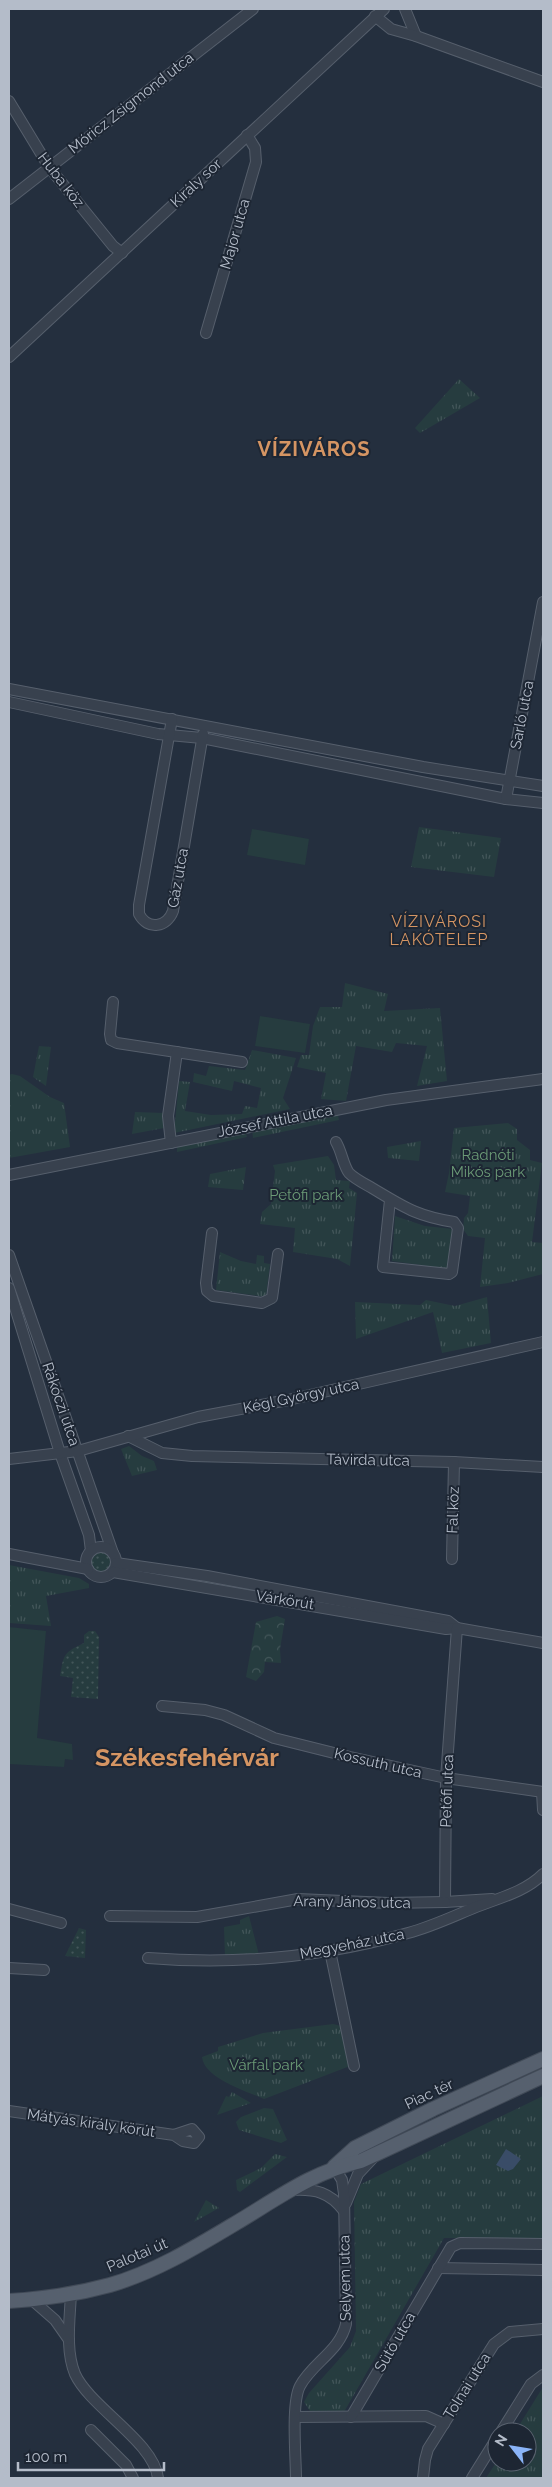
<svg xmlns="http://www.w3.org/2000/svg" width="552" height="2487" font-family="Raleway,sans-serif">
<defs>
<pattern id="grass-dots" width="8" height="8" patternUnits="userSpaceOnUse" patternTransform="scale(1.25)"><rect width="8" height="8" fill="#263c3f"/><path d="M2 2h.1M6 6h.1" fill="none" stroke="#435659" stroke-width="1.8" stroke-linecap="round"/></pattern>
<pattern id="forest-crowns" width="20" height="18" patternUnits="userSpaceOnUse" patternTransform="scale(1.25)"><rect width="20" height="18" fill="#263c3f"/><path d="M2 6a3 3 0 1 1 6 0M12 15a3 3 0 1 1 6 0" fill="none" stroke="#435659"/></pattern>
<pattern id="park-tufts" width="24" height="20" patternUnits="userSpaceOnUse" patternTransform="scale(1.25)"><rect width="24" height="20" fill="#263c3f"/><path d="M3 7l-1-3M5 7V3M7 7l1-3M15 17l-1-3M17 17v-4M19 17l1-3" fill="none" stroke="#435659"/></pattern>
</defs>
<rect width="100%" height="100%" fill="#242f3e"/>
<g fill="url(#grass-dots)">
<circle cx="101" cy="1562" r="13"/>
<path d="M89,1631H95L99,1637L98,1699L71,1697L73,1678L60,1676C64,1654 63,1653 84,1643V1635Z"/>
<polygon points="79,1928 86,1930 85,1958 65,1956"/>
</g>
<polygon fill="url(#forest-crowns)" points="277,1616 285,1619 280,1649 281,1663 265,1662 264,1672 256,1681 246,1677 256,1622"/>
<g fill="url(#park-tufts)">
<polygon points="459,379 480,398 420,433 415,428"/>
<polygon points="419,827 501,838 494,877 411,867"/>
<polygon points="345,983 388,994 384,1011 440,1008 447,1081 417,1086 427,1046 396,1043 392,1052 356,1046 346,1101 321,1099 326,1073 297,1067 301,1055 309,1055 313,1026 320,1007 342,1007"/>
<polygon points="39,1046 51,1047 46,1086 33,1077"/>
<polygon points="252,1050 296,1058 283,1098 290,1109 174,1133 179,1081 190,1082 185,1111 211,1115 242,1114 245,1106 257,1108 261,1088 234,1081 232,1091 193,1082 194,1073 206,1076 209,1066 245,1070"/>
<polygon points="12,1074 20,1076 50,1097 64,1103 70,1147 9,1158 9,1075"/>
<polygon points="337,1111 339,1120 253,1138 252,1129"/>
<polygon points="135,1112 164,1113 164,1128 132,1134"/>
<polygon points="508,1123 517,1129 517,1140 530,1150 530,1160 542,1163 532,1242 543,1243 543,1274 508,1283 480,1287 485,1238 468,1236 463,1229 464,1218 468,1213 470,1196 445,1192 449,1173 454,1128"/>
<polygon points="245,1130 247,1137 177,1152 177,1144"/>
<polygon points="421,1141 419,1161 388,1158 387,1147"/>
<polygon points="328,1156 334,1165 336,1180 350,1181 349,1188 357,1193 350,1266 337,1259 293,1252 295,1228 260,1224 262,1212 271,1204 275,1171 273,1165"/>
<polygon points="246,1167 243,1190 208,1187 210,1174"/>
<polygon points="395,1216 425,1226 453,1229 448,1269 392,1261"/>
<polygon points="220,1252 241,1261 256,1264 257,1255 264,1256 264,1263 270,1264 266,1297 216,1290"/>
<polygon points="487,1297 491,1343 442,1353 433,1312 356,1339 355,1302 420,1305 426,1300 455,1306"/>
<polygon points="129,1446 142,1456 154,1461 157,1470 132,1476 121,1449"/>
<polygon points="9,1565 79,1578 89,1584 89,1588 46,1596 51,1626 9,1623"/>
<polygon points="249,1916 259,1955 225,1958 224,1927 240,1924 240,1920"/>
<path d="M333,2024L341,2026L350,2066L264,2099C246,2091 204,2078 202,2057L218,2051V2047L263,2033Z"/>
<polygon points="232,2092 251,2103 217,2115 226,2096 229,2097"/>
<polygon points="543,2096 543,2238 444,2238 344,2412 310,2411 304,2402 309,2393 350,2347 356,2331 354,2202 361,2184"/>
<polygon points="264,2108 273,2109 287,2140 281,2143 239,2130 236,2122 241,2117"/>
<polygon points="275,2154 287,2157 240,2192 237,2190 236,2180 261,2168"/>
<polygon points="206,2200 219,2208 194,2222"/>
<polygon points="543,2387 543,2478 486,2478 497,2461 527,2462 527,2432 515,2432"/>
</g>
<g fill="#263c3f">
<polygon points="252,829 309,839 305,865 247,855"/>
<polygon points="260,1016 310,1024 305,1053 255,1046"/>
<polygon points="9,1627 46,1631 37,1738 72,1744 73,1760 65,1759 64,1767 9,1764"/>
</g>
<polygon fill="#394c67" points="506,2149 521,2159 513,2169 508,2171 496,2165"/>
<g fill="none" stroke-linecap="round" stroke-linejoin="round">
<defs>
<g id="minor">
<polyline points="405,9 416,36"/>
<polyline points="375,16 391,29 416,36 543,82"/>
<polyline points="9,101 49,167 113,246 122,253"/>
<polyline points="9,199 253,9"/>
<polyline points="206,333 256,162 255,148 247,135"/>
<polyline points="9,357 384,9"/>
<polyline points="9,689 423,767 543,786"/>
<polyline points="9,702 158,734 202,738 506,799 543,803"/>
<path d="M172,719L139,905V914C148,931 167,927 173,911L203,734"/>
<polyline points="506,799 543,602"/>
<polyline points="113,1002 110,1034 111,1040 117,1043 242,1062"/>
<path d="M336,1142C342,1152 343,1165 349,1173C355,1179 365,1184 372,1188C404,1207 416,1216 454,1222L458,1228L452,1272L449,1274L383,1267L390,1200"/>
<polyline points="171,1143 168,1116 177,1052"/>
<polyline points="9,1175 386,1100 543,1079"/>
<polyline points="212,1233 206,1283 207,1291 213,1296 262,1303 272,1298 278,1254"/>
<polyline points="9,1255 113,1553"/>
<polyline points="9,1288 60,1453 89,1535 91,1551"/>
<polyline points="128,1436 162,1453 192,1456 454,1462 543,1467"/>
<polyline points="9,1459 78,1451 198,1417 288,1400 543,1342"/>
<circle cx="101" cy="1562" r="15"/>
<polyline points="9,1554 88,1569"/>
<polyline points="452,1559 454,1462"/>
<polyline points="116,1563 207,1576 448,1621 457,1628"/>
<polyline points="113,1572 446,1629 457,1628 543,1643"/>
<polyline points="457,1628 446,1778 445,1902 492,1899"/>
<polyline points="162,1706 205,1710 224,1715 274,1738 350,1757 446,1778 543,1792"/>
<polyline points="542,1792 543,1810"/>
<polyline points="9,1909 61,1923"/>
<polyline points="110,1916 197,1917 298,1899 388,1903 445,1902"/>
<polyline points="330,1951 354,2066"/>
<path d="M148,1958C235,1965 324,1957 408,1933C431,1927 454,1916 476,1907C499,1898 525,1892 543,1874"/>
<polyline points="9,1968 44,1970"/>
<polyline points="9,2111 174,2135 183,2141 194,2143 199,2137 192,2129 174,2135"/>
<path d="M293,2190C315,2189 330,2192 344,2211"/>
<polyline points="346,2203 358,2174 373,2158"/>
<polyline points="438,2268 543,2270"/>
<path d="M71,2293C70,2318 65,2350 75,2374C90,2407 154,2442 158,2478"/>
<polyline points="31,2299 55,2320 69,2340"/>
<polyline points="296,2417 426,2416 444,2424"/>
<polyline points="351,2417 451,2247 460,2243 543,2244"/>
<polyline points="91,2430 126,2465 133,2478"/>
<polyline points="501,2432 531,2384 543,2375"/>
<path d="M296,2478C296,2458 291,2403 300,2386C312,2363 340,2351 346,2324L344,2194L342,2180L334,2167"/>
<polyline points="423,2478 425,2460 428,2449 494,2344 510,2332 543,2329"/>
<polyline points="472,2478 497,2438"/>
</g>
<g id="major">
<polyline points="334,2167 355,2148 433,2109 543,2059"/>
<path d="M9,2301C43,2299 77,2294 110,2285C155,2272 196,2247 236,2223C278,2198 312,2172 361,2161L543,2076"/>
</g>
</defs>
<use href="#minor" stroke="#565f6c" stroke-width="12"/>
<use href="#major" stroke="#414a57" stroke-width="16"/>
<use href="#minor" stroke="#38414e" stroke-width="10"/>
<use href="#major" stroke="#56606e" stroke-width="14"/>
</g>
<g text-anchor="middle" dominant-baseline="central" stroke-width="4" stroke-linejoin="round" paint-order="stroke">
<g font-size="15" fill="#b4bcc9" stroke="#1d2633">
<text transform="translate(131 103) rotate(-38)">Móricz Zsigmond utca</text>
<text transform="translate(61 180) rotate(52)">Huba köz</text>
<text transform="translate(196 183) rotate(-43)">Király sor</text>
<text transform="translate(235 234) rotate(-74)">Major utca</text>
<text transform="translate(522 715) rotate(-79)">Sarló utca</text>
<text transform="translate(178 878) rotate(-80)">Gáz utca</text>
<text transform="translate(275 1121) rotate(-11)">József Attila utca</text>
<text transform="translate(301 1396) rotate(-12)">Kégl György utca</text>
<text transform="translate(61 1404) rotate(71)">Rákóczi utca</text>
<text transform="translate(368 1460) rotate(1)">Távirda utca</text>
<text transform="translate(453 1510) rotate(-88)">Fal köz</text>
<text transform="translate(285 1600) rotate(9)">Várkörút</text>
<text transform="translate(378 1763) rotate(13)">Kossuth utca</text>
<text transform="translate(447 1791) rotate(-88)">Petőfi utca</text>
<text transform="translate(352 1902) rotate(1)">Arany János utca</text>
<text transform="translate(352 1944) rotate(-11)">Megyeház utca</text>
<text transform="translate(429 2094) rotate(-25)">Piac tér</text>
<text transform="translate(91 2123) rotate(8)">Mátyás király körút</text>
<text transform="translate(137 2255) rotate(-23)">Palotai út</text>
<text transform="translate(345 2278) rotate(-91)">Selyem utca</text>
<text transform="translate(395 2342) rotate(-60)">Sütő utca</text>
<text transform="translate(467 2386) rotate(-58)">Tolnai utca</text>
</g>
<g font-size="15" fill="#6b9a76" stroke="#1d2633">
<text x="488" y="1155">Radnóti<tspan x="488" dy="17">Mikós park</tspan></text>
<text x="306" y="1195">Petőfi park</text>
<text x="266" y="2065">Várfal park</text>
</g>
<g font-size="16" letter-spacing="1" fill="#d59563" stroke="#1d2633">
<text x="439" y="921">VÍZIVÁROSI<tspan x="439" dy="18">LAKÓTELEP</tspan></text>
</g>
<g font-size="20" font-weight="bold" letter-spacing="1" fill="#d59563" stroke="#1d2633">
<text x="314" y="449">VÍZIVÁROS</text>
</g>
<g font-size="25" font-weight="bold" fill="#d59563" stroke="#1d2633">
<text x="187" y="1757">Székesfehérvár</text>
</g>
</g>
<rect width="552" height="2487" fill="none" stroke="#b4bcc9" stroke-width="20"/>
<g transform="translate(512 2447) rotate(301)"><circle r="24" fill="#1d2633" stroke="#59626f"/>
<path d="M0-4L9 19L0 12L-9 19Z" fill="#8ab4f8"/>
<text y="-8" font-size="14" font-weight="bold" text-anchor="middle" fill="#b4bcc9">N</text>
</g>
<path d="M18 2462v8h146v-8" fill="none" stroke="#b4bcc9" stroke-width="2.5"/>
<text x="25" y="2462" font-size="15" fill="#b4bcc9" stroke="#1d2633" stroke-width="4" paint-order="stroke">100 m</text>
</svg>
